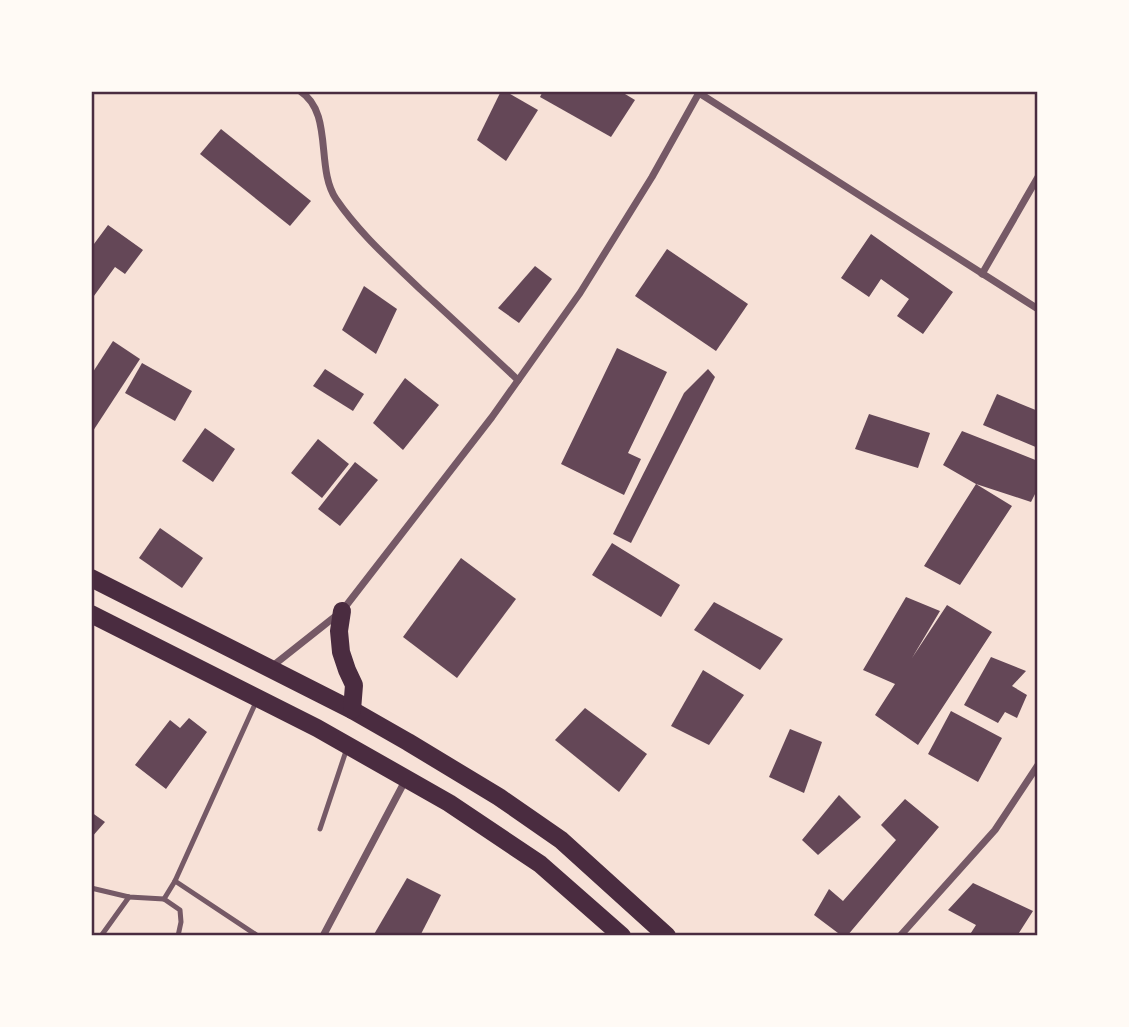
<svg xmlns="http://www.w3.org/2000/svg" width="1129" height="1027" font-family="'Golos Text',sans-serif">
<rect width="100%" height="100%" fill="#f7e1d7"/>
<g fill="#644757">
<polygon points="501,91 505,91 538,110 506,161 477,140"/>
<polygon points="543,91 620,91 635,100 611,137 540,97"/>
<polygon points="221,129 311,201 290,226 200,154"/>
<polygon points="108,225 143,250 125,274 115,267 91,300 91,248"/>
<polygon points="871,234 953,292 923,334 897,316 909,299 881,279 869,297 841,278"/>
<polygon points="667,249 748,304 716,351 635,296"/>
<polygon points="535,266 552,279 519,323 498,308"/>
<polygon points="364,286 397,309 376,354 342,330"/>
<polygon points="113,341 140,359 91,434 91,375"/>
<polygon points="617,348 667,372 628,453 641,459 624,495 561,464"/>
<polygon points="142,363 192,391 175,421 125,393"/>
<polygon points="325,369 364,394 353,411 313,386"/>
<polygon points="708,369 715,377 631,543 613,534 684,393"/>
<polygon points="405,378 439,405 403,450 373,423"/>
<polygon points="997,394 1038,411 1038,448 983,425"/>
<polygon points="869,414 930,433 918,468 855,449"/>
<polygon points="205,428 235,449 213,482 182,461"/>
<polygon points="962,431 1038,461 1038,488 1031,502 976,484 1012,506 960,585 924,566 976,484 943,465"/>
<polygon points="318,439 349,464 322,498 291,473"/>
<polygon points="355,462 378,480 340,526 318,509"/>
<polygon points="160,528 203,558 182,588 139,558"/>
<polygon points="612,543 680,585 661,617 592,575"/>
<polygon points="461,558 516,599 457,678 403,637"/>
<polygon points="906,597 940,611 912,658 947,605 992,632 918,745 875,715 895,684 863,670"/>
<polygon points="714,602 783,639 760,670 694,630"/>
<polygon points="991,657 1026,671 1012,686 1027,695 1017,718 1005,712 998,723 964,705"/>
<polygon points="703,670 744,695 709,745 671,726"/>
<polygon points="585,708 647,754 619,792 555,740"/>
<polygon points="951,711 1002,738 978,782 928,754"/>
<polygon points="189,718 207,732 166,789 135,765 170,720 180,728"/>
<polygon points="790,729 822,742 804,793 769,777"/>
<polygon points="839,795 861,817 818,855 802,840"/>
<polygon points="905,799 939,827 847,936 842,936 814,915 829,889 843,901 896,840 881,825"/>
<polygon points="91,812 105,822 91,838"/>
<polygon points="407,878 441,895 420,936 373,936"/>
<polygon points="973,883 1033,911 1017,936 969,936 976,925 948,910"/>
</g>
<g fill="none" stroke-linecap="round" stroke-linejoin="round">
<g stroke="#755966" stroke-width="5">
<polyline points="320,829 347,748"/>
<polyline points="175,881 258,936"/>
<polyline points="91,888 129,897 164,899 180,910 181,922 178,936"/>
<polyline points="164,899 175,881 256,702"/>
<polyline points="101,936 129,897"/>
</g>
<g stroke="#755966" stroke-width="7">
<path d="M300,91C334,113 315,168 336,199C360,234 390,260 420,289C453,319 486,350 518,380"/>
<polyline points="699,93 1038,309"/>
<polyline points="982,274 1038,177"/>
<polyline points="270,668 342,611 492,417 580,293 652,177 700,91"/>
<polyline points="323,936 406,779"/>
<polyline points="900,936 995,830 1038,765"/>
</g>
<g stroke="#4a2c40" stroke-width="18">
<polyline points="91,578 352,710 408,742 499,797 561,840 667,936"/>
<polyline points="342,611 339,631 341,652 347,670 354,685 352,710"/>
<polyline points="91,614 317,728 449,803 540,864 622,936"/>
</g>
</g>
<rect width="1129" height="1027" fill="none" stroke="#fffaf5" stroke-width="186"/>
<rect x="93" y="93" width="943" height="841" fill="none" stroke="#4a2c40" stroke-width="2.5"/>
</svg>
